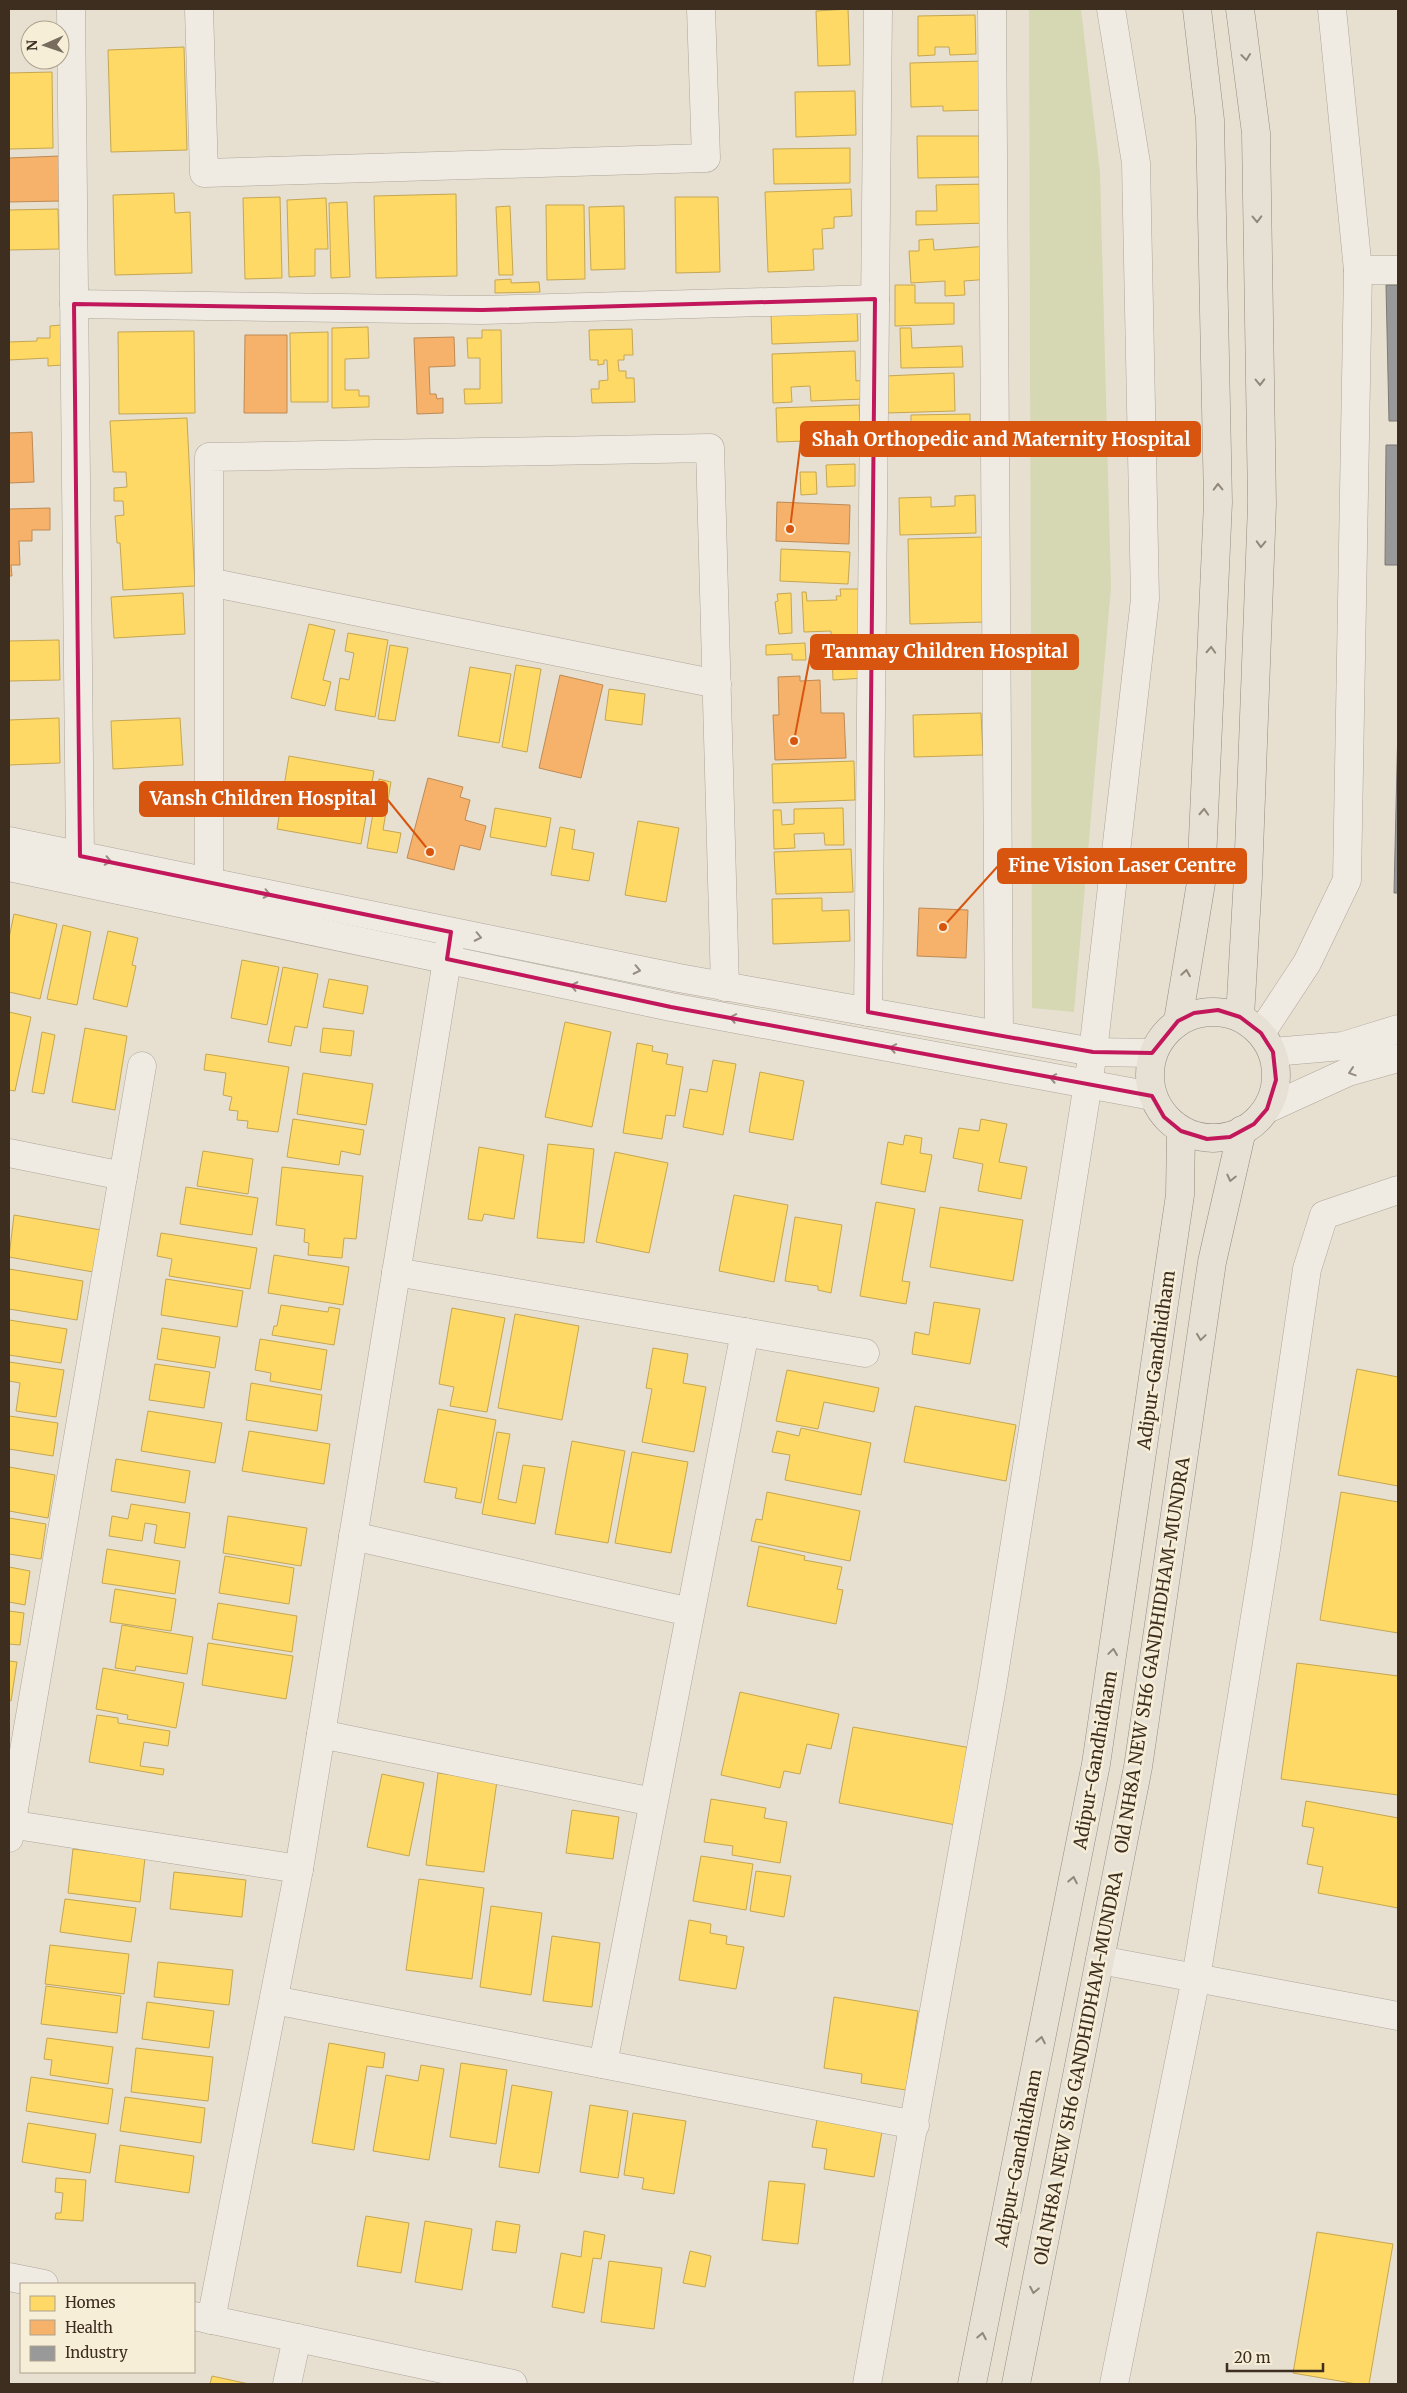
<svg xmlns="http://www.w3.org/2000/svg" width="1407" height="2393" font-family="Merriweather,serif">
<rect width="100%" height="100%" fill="#e7e0d1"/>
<polygon fill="#d6d7b3" points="1029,9 1081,9 1100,172 1111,587 1074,1012 1032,1008"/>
<g fill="#ffd966" stroke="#c5a651">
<polygon points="848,9 850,65 818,66 816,11"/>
<polygon points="975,15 976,54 950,55 949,47 935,47 935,55 918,56 918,16"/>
<polygon points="184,47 187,150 111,152 108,50"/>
<polygon points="984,61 986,110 943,111 943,106 911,107 910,63"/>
<polygon points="52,72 53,148 9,149 9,73"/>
<polygon points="855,91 856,135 796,137 795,92"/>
<polygon points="917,136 979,136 980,177 918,178"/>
<polygon points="850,148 850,183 774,184 773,149"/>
<polygon points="988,184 988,223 916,225 916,211 937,211 936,185"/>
<polygon points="851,189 852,216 834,217 834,228 822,229 823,249 813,249 814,270 768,272 765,192"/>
<polygon points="174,193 175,213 190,212 192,273 115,275 113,195"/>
<polygon points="456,194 457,276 376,278 374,196"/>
<polygon points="280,197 282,278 245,279 243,198"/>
<polygon points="675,197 718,197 720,272 676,273"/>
<polygon points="326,198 328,249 315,249 315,276 289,277 287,200"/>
<polygon points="347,202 350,277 331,278 329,203"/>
<polygon points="546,205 584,205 585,279 547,280"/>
<polygon points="510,206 513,275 499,275 496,207"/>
<polygon points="624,206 625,269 591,270 589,207"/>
<polygon points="58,209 59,249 9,250 9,210"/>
<polygon points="933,239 934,250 989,246 991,279 964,281 965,295 945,296 945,281 911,283 909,251 919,251 919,240"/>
<polygon points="511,279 511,283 539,282 540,292 495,293 495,280"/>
<polygon points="895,285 915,285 915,303 954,303 954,324 895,326"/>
<polygon points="857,310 858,341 772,344 771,313"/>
<polygon points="61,325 63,365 48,366 48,358 9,360 9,342 37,341 37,338 50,338 50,326"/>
<polygon points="368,327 369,358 345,359 345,390 359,390 359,396 369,396 369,407 332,408 332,328"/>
<polygon points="900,328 911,328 912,348 962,346 963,367 901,368"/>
<polygon points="632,329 633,355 624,355 624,360 618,360 619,371 626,371 626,378 634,378 635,402 592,403 591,389 599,389 599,381 608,380 607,360 604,360 604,364 598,365 598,360 590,360 589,330"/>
<polygon points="482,330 501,330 502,403 465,404 464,389 480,389 480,358 468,358 467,338 482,338"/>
<polygon points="194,331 195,413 119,414 118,332"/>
<polygon points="328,332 328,402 291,402 290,333"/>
<polygon points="855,351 856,381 864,380 865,399 811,401 810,386 791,387 792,402 773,403 772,354"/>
<polygon points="954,373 955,411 886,413 885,376"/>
<polygon points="859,405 861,439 777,442 776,408"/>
<polygon points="970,414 970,453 898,455 897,424 911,424 911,415"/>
<polygon points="187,418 195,586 123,590 120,543 117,543 115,516 124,515 123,501 114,501 114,488 127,487 126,472 113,472 110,421"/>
<polygon points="855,464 855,486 827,487 826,465"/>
<polygon points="800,472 816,472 817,494 801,495"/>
<polygon points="975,495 976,533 900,535 899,498 931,497 931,507 955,506 955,496"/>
<polygon points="984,537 986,622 910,624 908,539"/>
<polygon points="781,549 850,552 848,584 780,581"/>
<polygon points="840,589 861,589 864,678 833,680 831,631 804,632 802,592 806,592 807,601 837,600 836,596 841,596"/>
<polygon points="183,593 185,634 114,638 111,597"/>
<polygon points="791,593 792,633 779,634 775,602 778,601 777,594"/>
<polygon points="309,624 335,630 323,680 331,682 325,706 291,698"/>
<polygon points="348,633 388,640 375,717 335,710 340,678 349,680 354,653 345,651"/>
<polygon points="59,640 60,680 9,681 9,641"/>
<polygon points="805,643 806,660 792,660 792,654 766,655 766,645"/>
<polygon points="390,645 408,648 395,721 378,719"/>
<polygon points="516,665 541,669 527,752 502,747"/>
<polygon points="470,667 511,674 499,743 458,736"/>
<polygon points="609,689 645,694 642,725 605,720"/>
<polygon points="981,713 983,755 914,757 913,715"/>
<polygon points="59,718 60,763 9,765 9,720"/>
<polygon points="180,718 183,765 113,769 111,721"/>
<polygon points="289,756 374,771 361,844 277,829"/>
<polygon points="854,761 855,800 773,803 772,764"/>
<polygon points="379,779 391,782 383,830 401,833 397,853 367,848"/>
<polygon points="495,808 551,818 546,847 490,837"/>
<polygon points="843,808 844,845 825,845 824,833 794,834 795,848 774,849 773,810 781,810 782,825 794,824 794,809"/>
<polygon points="638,821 679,828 666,902 625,895"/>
<polygon points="560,827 575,830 572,849 594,853 589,881 551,875"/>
<polygon points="851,849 853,892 776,894 774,852"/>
<polygon points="822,898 822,911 849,910 850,941 773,944 772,899"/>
<polygon points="14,914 57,924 40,999 9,992 9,938"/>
<polygon points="63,925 91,932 77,1005 47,999"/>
<polygon points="108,931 138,938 132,965 136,966 127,1007 93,999"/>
<polygon points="242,960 279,967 267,1025 231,1018"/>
<polygon points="283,967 318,974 307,1028 295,1026 291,1046 268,1042"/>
<polygon points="329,979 368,986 363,1014 323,1007"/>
<polygon points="9,1012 31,1017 15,1091 9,1090"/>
<polygon points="565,1022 611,1032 592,1127 545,1117"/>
<polygon points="85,1028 127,1036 115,1110 72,1102"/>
<polygon points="323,1028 354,1031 351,1056 320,1052"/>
<polygon points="42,1032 55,1035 44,1094 32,1092"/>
<polygon points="637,1043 653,1046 652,1051 668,1054 666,1064 683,1067 675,1116 666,1115 662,1139 623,1133"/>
<polygon points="206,1054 289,1067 278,1132 247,1128 248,1121 237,1120 238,1111 229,1110 232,1097 223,1095 226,1073 204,1070"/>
<polygon points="713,1060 736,1064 723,1135 683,1127 690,1089 707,1092"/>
<polygon points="760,1072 804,1081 793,1140 749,1132"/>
<polygon points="303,1073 373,1084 366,1125 297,1114"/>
<polygon points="293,1119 364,1130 360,1155 341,1151 339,1165 287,1157"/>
<polygon points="981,1119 1007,1124 999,1162 1027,1167 1021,1199 978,1191 983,1164 953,1158 959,1128 979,1131"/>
<polygon points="905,1135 922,1138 920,1153 932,1155 925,1192 881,1184 888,1142 903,1145"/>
<polygon points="548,1144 594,1149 584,1243 537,1238"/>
<polygon points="479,1147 524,1155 514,1219 484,1214 482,1221 468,1219"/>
<polygon points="203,1151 253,1159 248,1194 197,1186"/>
<polygon points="615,1152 668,1163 649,1253 596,1242"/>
<polygon points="282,1167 363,1176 356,1239 344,1238 342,1258 308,1255 309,1243 304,1242 305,1229 276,1225"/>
<polygon points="186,1187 258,1198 252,1235 180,1224"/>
<polygon points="734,1195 788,1205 774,1282 719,1271"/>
<polygon points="876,1202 915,1209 902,1281 910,1282 906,1304 860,1296"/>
<polygon points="940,1207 1023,1220 1013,1281 930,1267"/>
<polygon points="14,1215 101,1230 93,1272 9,1257"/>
<polygon points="795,1217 842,1225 831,1293 818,1290 818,1286 785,1281"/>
<polygon points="161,1233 257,1248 250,1289 169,1276 172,1259 157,1256"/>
<polygon points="274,1255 349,1267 343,1305 268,1293"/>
<polygon points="9,1269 83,1281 77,1320 9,1309"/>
<polygon points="166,1279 243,1291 237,1327 161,1315"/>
<polygon points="934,1302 980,1309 970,1364 912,1354 915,1332 929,1335"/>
<polygon points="281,1305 328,1312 329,1307 340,1309 334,1345 272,1335 274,1326 277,1326"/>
<polygon points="452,1308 505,1318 487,1412 450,1406 454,1387 439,1384"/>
<polygon points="515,1314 579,1326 562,1420 498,1408"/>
<polygon points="9,1320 67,1329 61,1363 9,1355"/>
<polygon points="162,1328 220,1337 215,1368 157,1359"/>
<polygon points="260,1339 327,1350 321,1390 270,1381 271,1373 255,1370"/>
<polygon points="653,1348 688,1354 683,1383 706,1387 694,1452 642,1442 652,1389 646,1388"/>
<polygon points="9,1362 64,1370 56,1417 16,1411 20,1383 9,1381"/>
<polygon points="155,1364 210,1372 204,1408 149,1400"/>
<polygon points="1357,1369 1398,1377 1398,1486 1338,1475"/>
<polygon points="787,1370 879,1388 874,1412 824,1402 818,1429 776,1421"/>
<polygon points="251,1383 322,1395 317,1431 246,1420"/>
<polygon points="915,1406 1016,1425 1006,1481 904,1462"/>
<polygon points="438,1409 496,1420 481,1503 455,1498 457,1488 424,1482"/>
<polygon points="148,1411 222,1423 215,1463 141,1451"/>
<polygon points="9,1416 58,1423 53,1456 9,1449"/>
<polygon points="801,1428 871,1443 861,1495 785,1480 790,1455 772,1452 777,1431 799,1436"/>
<polygon points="249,1431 330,1444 324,1484 242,1471"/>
<polygon points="497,1432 510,1434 498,1499 516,1503 523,1465 545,1468 535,1524 482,1514"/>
<polygon points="572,1441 625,1451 608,1543 555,1534"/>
<polygon points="632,1452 688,1462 671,1553 615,1543"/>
<polygon points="116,1459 190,1471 185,1503 111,1491"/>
<polygon points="9,1467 55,1475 48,1518 9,1511"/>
<polygon points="767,1492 860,1511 850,1561 751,1541 756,1519 762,1520"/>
<polygon points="1341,1492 1398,1502 1398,1633 1320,1620"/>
<polygon points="131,1504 190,1513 185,1548 154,1543 157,1525 145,1523 142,1541 109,1536 112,1516 128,1519"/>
<polygon points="228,1516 307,1528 301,1566 223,1553"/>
<polygon points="9,1518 46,1524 41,1559 9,1554"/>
<polygon points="759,1546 805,1556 804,1560 842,1567 837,1589 843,1590 836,1624 747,1606"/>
<polygon points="107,1549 180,1561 175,1594 102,1583"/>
<polygon points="225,1556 294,1568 289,1604 219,1593"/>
<polygon points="9,1567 30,1571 25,1605 9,1602"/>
<polygon points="115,1589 176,1599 171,1631 110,1622"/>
<polygon points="218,1603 297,1616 292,1652 212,1639"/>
<polygon points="9,1611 24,1613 20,1645 9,1644"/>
<polygon points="122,1625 193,1637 187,1674 136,1666 135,1671 115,1668"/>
<polygon points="208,1643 293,1656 286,1699 202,1685"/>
<polygon points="9,1661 17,1662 11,1701 9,1700"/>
<polygon points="1297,1663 1398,1676 1398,1795 1281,1779"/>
<polygon points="103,1668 184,1683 176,1728 127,1719 128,1715 96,1709"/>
<polygon points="740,1692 839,1714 831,1749 807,1744 800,1774 784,1771 780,1788 721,1775"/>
<polygon points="97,1715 118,1718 118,1723 170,1731 168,1746 144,1742 140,1766 164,1769 163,1775 89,1762"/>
<polygon points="853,1727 971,1748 956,1825 839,1803"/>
<polygon points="438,1773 497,1781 484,1872 426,1865"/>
<polygon points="382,1774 424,1783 409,1856 367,1847"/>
<polygon points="711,1799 766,1808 764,1818 787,1822 780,1863 732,1855 733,1846 704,1842"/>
<polygon points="1306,1801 1398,1818 1398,1908 1318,1893 1323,1867 1307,1864 1314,1828 1302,1826"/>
<polygon points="572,1810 619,1817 613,1859 566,1853"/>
<polygon points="73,1849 145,1858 140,1902 68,1893"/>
<polygon points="701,1856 753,1864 746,1910 693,1901"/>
<polygon points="756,1871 791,1876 784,1917 750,1911"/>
<polygon points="174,1872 246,1880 242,1917 170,1909"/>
<polygon points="419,1879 484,1888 472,1979 406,1970"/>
<polygon points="65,1899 136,1908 131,1942 60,1932"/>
<polygon points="491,1906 542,1913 531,1995 480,1987"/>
<polygon points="689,1920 711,1924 710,1933 727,1936 726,1944 744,1947 736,1989 679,1980"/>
<polygon points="552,1936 600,1943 592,2007 543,2001"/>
<polygon points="50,1945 129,1954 124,1994 45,1984"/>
<polygon points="158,1962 233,1970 229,2005 154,1997"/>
<polygon points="46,1986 121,1996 117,2033 41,2024"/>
<polygon points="834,1997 918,2011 906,2090 861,2083 862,2074 824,2068"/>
<polygon points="147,2002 214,2011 209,2048 142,2039"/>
<polygon points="47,2038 113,2047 108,2084 50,2075 52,2060 44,2059"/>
<polygon points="329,2043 385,2053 383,2068 367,2066 354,2150 312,2143"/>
<polygon points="136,2048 213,2057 208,2101 131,2092"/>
<polygon points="461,2063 507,2070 496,2144 450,2137"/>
<polygon points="421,2065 444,2069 429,2160 373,2151 386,2075 418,2081"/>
<polygon points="31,2077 113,2089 108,2124 26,2111"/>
<polygon points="512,2085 552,2092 539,2173 499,2167"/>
<polygon points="125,2097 205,2108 201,2143 120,2131"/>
<polygon points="590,2105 628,2111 618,2178 580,2172"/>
<polygon points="819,2109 884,2120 874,2177 824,2169 827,2149 812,2147"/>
<polygon points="633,2113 686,2121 674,2194 642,2189 644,2178 624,2175"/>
<polygon points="28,2123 96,2134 90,2173 22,2162"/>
<polygon points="120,2145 194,2156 189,2193 115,2182"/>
<polygon points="56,2178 86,2180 83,2221 55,2219 56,2213 61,2213 63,2193 55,2192"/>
<polygon points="769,2181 805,2184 798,2244 762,2240"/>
<polygon points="366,2216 409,2223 401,2273 357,2266"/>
<polygon points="425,2221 472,2229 462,2290 415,2282"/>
<polygon points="496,2221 520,2225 516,2253 492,2250"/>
<polygon points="584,2231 605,2235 601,2259 593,2258 584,2313 552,2307 561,2253 581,2257"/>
<polygon points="1317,2232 1393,2244 1369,2384 1357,2384 1293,2373"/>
<polygon points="690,2251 711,2256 705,2287 683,2283"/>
<polygon points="609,2261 662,2268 654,2329 601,2322"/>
<polygon points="212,2376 249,2384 210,2384"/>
</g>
<g fill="#f6b26b" stroke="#be8a54">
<polygon points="60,156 61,201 9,202 9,158"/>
<polygon points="245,335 287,335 287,413 244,413"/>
<polygon points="454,337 455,366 429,367 430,394 436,394 437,399 443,398 443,413 417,414 414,338"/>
<polygon points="32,432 34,482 9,483 9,433"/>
<polygon points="777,502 850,505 849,544 776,541"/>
<polygon points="50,508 50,530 32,530 32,541 19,541 20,565 11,565 12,576 9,576 9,509"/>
<polygon points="560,675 603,685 581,778 539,768"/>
<polygon points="800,676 800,681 820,680 821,713 844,713 846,758 775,760 773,715 779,715 778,677"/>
<polygon points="428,778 463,787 460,797 470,800 465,820 486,826 480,850 460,845 454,870 407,858"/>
<polygon points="919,908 968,910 966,958 917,956"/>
</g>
<g fill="#999" stroke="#7d7975">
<polygon points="1386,285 1398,285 1398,421 1389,421"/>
<polygon points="1386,445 1398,445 1398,565 1385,565"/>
<polygon points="1398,724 1398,893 1394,893"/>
</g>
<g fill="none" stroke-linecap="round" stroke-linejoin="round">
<defs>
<g id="minor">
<polyline points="71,9 80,856"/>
<polyline points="199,9 204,173 706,158 701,9"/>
<polyline points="992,9 999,1035"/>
<polyline points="1358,270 1398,270"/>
<polyline points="74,304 482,310 875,299"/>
<polyline points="209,582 717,684"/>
<polyline points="209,882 209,457 710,448 725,987"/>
<polyline points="868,1012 878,9"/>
<polyline points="1261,1033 1307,963 1347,880 1358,270 1332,9"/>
<polyline points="9,1153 123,1176"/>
<polyline points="396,1272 865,1353"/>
<polyline points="353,1536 690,1612"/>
<polyline points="321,1734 653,1802"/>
<polyline points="9,1824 299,1869"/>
<polyline points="9,1838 142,1066"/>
<polyline points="1100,1960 1398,2016"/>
<polyline points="274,2000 915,2125"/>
<polyline points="603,2064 745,1332"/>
<polyline points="9,2277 44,2284"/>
<polyline points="194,2316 513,2384"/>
<polyline points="211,2320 299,1869 451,936"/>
<polyline points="287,2384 297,2338"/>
<polyline points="867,2384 992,1687 1093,1052 1145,599 1136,163 1111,9"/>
<polyline points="1114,2384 1196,1978 1266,1549 1307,1269 1324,1215 1398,1190"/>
</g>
<g id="tertiary">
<polyline points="9,841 679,978 1093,1052 1152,1053"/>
<polyline points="9,867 671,1007 1152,1096"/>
<polyline points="1273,1052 1343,1046 1398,1029"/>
<polyline points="1267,1109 1348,1072 1398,1058"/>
</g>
<g id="primary">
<circle cx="1213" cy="1075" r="63"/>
<polyline points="1240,1017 1248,877 1262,504 1256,133 1240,9"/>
<polyline points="1178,1021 1201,883 1218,502 1210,120 1197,9"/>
<polyline points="972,2384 1096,1764 1180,1195 1181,1131"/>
<polyline points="1016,2384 1138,1767 1212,1262 1242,1130"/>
</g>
</defs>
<use href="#minor" stroke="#ada599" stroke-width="29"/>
<use href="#tertiary" stroke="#ada599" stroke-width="29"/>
<use href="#primary" stroke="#928b80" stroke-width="29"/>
<use href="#minor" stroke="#efebe3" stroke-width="28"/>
<use href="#tertiary" stroke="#efebe3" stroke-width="28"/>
<use href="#primary" stroke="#e6e1d4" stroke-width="28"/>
</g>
<defs><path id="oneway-chevron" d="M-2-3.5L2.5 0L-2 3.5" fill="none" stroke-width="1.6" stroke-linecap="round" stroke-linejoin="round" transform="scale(1.25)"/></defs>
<g stroke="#92887a">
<use href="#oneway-chevron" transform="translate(1246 57) rotate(83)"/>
<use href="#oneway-chevron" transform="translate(1257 219) rotate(89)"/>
<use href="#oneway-chevron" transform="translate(1260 382) rotate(89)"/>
<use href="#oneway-chevron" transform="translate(1218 487) rotate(-91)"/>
<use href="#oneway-chevron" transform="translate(1261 544) rotate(92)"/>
<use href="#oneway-chevron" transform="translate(1211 650) rotate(-87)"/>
<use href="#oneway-chevron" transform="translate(1204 812) rotate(-87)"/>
<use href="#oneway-chevron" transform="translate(1186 973) rotate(-81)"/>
<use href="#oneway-chevron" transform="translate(1231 1178) rotate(103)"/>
<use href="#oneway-chevron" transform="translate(1201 1337) rotate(98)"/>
<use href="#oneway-chevron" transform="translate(1113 1652) rotate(-82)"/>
<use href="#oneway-chevron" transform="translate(1073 1880) rotate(-79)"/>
<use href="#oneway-chevron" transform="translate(1041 2040) rotate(-79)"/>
<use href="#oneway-chevron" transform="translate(1034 2290) rotate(101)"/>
<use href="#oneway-chevron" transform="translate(982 2336) rotate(-79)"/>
</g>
<g stroke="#968c82">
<use href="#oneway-chevron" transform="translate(108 861) rotate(12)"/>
<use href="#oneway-chevron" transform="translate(267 894) rotate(12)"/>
<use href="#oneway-chevron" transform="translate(478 937) rotate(12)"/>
<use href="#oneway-chevron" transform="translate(637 970) rotate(12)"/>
<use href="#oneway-chevron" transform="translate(574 986) rotate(-168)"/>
<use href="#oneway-chevron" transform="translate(733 1018) rotate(-169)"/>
<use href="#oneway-chevron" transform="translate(893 1048) rotate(-169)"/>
<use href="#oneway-chevron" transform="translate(1352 1072) rotate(162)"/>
<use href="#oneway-chevron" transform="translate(1053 1078) rotate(-169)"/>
</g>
<path fill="none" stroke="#c2185b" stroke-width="4" stroke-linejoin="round" d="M875,299L868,1012L1093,1052L1152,1053L1178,1021L1194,1013L1218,1010L1240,1017L1261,1033L1273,1052L1276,1080L1267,1109L1254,1124L1230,1137L1207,1139L1181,1131L1164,1117L1152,1096L671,1007L447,959L451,932L80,856L74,304L482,310Z"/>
<g text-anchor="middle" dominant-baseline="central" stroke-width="5" stroke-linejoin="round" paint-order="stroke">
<g font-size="18" fill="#3d2e20" stroke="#f7eed8">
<text transform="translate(1156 1360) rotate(-82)">Adipur-Gandhidham</text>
<text transform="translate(1152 1655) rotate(-81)">Old NH8A NEW SH6 GANDHIDHAM-MUNDRA</text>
<text transform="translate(1095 1760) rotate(-80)">Adipur-Gandhidham</text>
<text transform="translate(1078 2068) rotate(-79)">Old NH8A NEW SH6 GANDHIDHAM-MUNDRA</text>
<text transform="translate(1018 2158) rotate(-79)">Adipur-Gandhidham</text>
</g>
</g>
<path fill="none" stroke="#d7550e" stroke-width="2" d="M790 529L801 439M794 741L811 652M430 852L387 799M943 927L998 866"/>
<g fill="#d7550e" stroke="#f7eed8" stroke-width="2">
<circle cx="790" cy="529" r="5"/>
<circle cx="794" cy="741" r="5"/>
<circle cx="430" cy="852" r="5"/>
<circle cx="943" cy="927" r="5"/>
</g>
<g fill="#d7550e" stroke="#d7550e" stroke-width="2">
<rect x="801" y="422" width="399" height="34" rx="5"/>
<rect x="811" y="635" width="267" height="34" rx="5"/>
<rect x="140" y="782" width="247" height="34" rx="5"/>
<rect x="998" y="849" width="248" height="34" rx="5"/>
</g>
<g font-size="19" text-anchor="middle" font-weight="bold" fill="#fff">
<text x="1001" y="446">Shah Orthopedic and Maternity Hospital</text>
<text x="945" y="658">Tanmay Children Hospital</text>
<text x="263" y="805">Vansh Children Hospital</text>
<text x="1122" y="872">Fine Vision Laser Centre</text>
</g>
<rect width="1407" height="2393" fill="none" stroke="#3d2e20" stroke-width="20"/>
<rect x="20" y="2283" width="175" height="90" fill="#f7eed8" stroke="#ada18e"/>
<rect x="30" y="2296" width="25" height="15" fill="#ffd966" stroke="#ada18e"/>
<text x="65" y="2308" font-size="15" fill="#3d2e20">Homes</text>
<rect x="30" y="2320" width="25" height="15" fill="#f6b26b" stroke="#ada18e"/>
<text x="65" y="2333" font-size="15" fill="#3d2e20">Health</text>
<rect x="30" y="2346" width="25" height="15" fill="#999999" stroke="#ada18e"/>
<text x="65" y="2358" font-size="15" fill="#3d2e20">Industry</text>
<g transform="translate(45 45) rotate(268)"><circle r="24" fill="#f7eed8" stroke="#ada18e"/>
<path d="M0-4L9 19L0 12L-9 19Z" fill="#786c5e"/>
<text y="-8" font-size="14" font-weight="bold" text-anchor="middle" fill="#3d2e20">N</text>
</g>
<path d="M1227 2363v8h96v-8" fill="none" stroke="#3d2e20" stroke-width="2.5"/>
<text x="1234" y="2363" font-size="15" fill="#3d2e20" stroke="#f7eed8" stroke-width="4" paint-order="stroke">20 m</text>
</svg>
